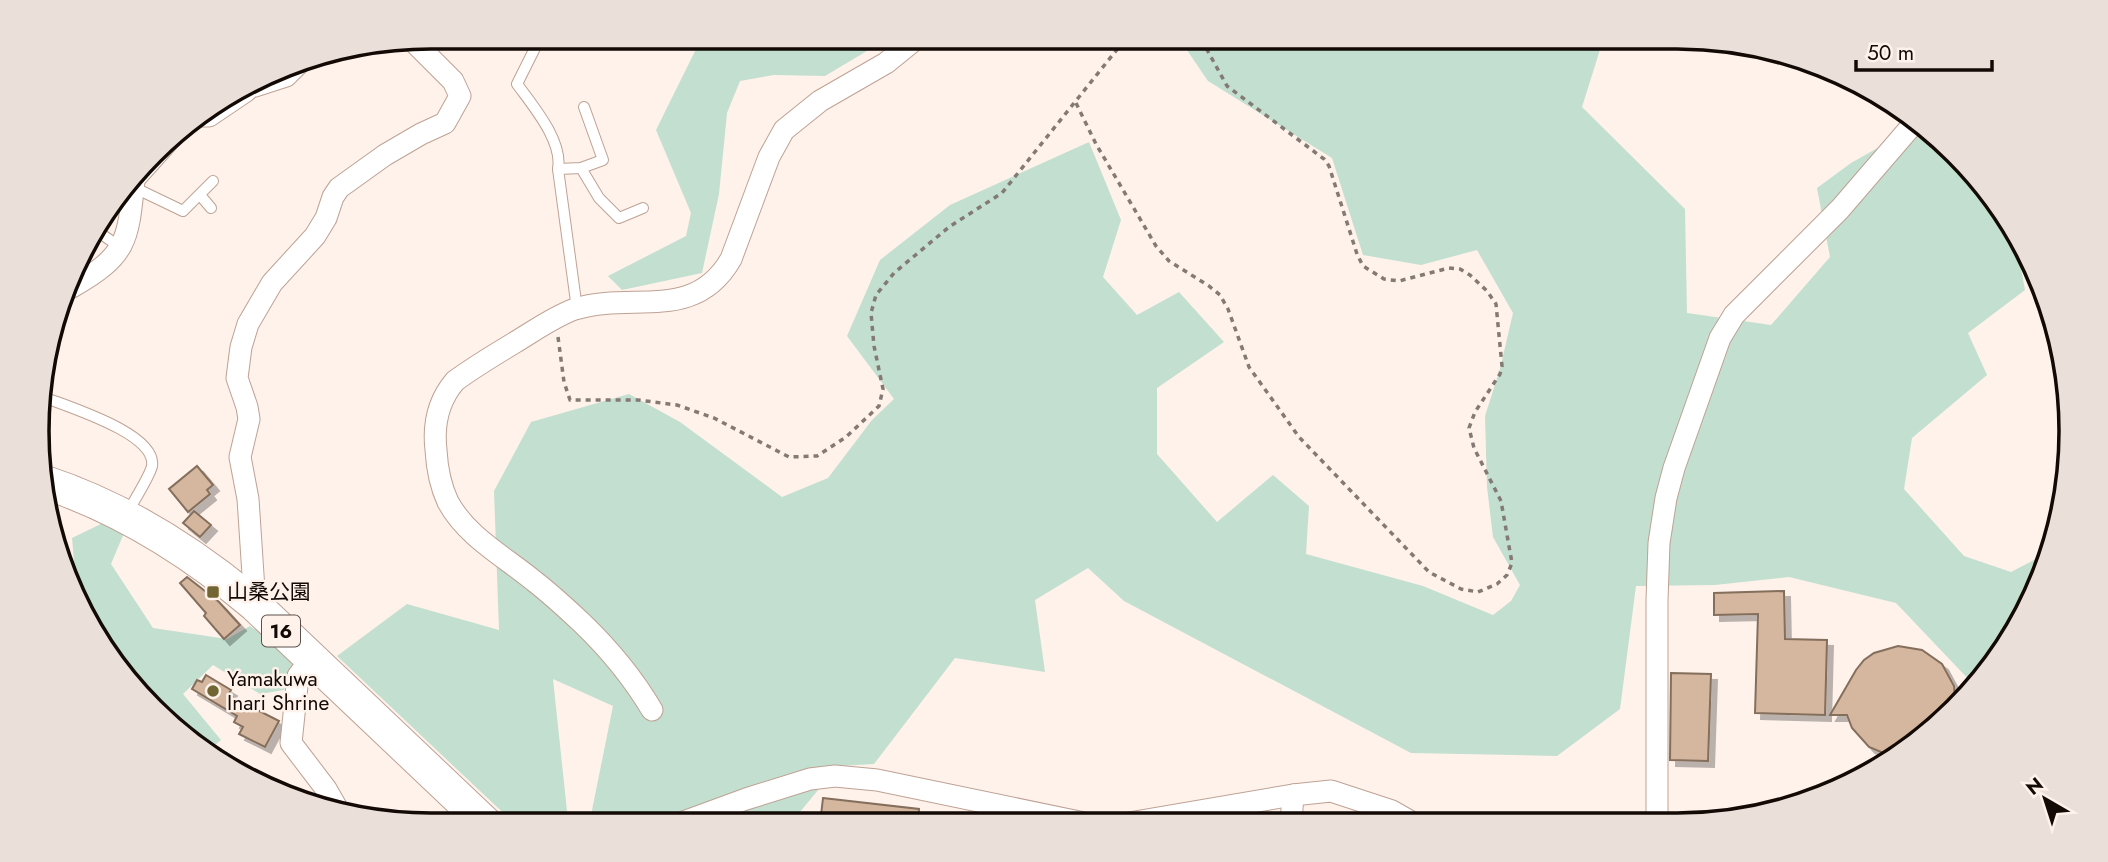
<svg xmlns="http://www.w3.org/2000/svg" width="2108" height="862" font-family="Jost,'Noto Sans JP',sans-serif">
<defs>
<filter id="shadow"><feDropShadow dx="6" dy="6" stdDeviation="0" flood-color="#0004"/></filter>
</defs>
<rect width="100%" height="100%" fill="#fef2eb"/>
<g fill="#c3dfd0">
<polygon points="702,37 887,37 882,42 825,76 774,75 740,81 727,113 719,194 702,273 622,290 608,276 686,236 691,213 656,130"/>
<polygon points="1178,37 1604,37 1582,107 1685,209 1687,313 1771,325 1830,257 1817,188 1851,163 1920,124 1937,134 2015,236 2025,290 1968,333 1987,375 1912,438 1904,489 1964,556 2011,572 2051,551 2050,557 2005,650 1974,685 1896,603 1789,577 1715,585 1636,586 1620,709 1557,756 1411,753 1124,601 1088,568 1035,600 1045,672 955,658 874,764 838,766 790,824 710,825 699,821 698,825 589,825 613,706 553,679 567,811 548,825 516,825 337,656 407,604 499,630 494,491 531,422 629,394 680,422 782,497 828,478 872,420 894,399 847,336 880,260 950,205 1089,142 1121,220 1103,277 1137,315 1179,292 1224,342 1157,388 1157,454 1217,522 1273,475 1309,506 1306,554 1423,586 1493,615 1511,601 1520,585 1493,537 1487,487 1485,416 1500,369 1513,313 1477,250 1421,265 1363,255 1332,158 1208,81"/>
<polygon points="109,520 124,533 111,564 153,628 227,639 250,626 296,658 284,690 260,694 213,665 183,694 221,740 206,752 191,744 103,650 76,584 72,538"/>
</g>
<g fill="#d5b69e" stroke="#846e5c" stroke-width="2" filter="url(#shadow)">
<polygon points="197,466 213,485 207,490 210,494 188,512 169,489"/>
<polygon points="194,511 211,525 200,537 183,523"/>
<polygon points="187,577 219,602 240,625 224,639 204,616 206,613 180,583"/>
<polygon points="1784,591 1785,639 1827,640 1825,715 1755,713 1758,614 1714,615 1714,593"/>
<polygon points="1898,646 1922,650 1942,664 1954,686 1956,706 1937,728 1893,757 1869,747 1852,728 1847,715 1830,715 1856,670 1864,660 1874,653"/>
<polygon points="1671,673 1711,674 1708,761 1670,760"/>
<polygon points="206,675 231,690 228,695 279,721 265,747 239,734 243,727 234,722 237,716 192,689 197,680 202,682"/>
<polygon points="823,798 919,809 918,824 820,824"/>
</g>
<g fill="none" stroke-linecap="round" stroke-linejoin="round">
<defs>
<g id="lane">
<path d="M538,42L517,84C533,106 563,141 558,169L577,309"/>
<polyline points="581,168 599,198 619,218 643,208"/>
<polyline points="558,169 581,168 603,160 584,107"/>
<polyline points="133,187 183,211 213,181"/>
<polyline points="200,195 211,208"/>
<polyline points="94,229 120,247"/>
<path d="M41,396C65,406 157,433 152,466C150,476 132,504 126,515"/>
</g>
<g id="street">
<polyline points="255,86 286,76 304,58"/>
<polyline points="202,116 209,116 246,91"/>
<polyline points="135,178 178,130"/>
<path d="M72,287C128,255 128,240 134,180"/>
<polyline points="255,605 248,499 240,457 249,419 247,407 237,378 241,347 248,324 272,283 315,236 326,218 333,197 339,188 385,155 421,134 445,123 460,96 453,81 412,40"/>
<polyline points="310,660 298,676 291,743 326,789 338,810"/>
<path d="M652,710C633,678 609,649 582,623C567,609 551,594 534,581C505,557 466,536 448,502C440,485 437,468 436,450C433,424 438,401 455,381C474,367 494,355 514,343C534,331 553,317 575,309C633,291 694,323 731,259L769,157L784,130L820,101L886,63L918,37"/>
<polyline points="1657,822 1657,600 1659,543 1666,498 1674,468 1720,338 1734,315 1840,209 1915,122"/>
<polyline points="1129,823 1293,795 1331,791 1392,811 1413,823"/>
<polyline points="1291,823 1293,795"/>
<polyline points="675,825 746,799 810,779 835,776 877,780 1089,824"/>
</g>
<path id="primary" d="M44,482C123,508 191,551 255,605L487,825"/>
</defs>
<use href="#lane" stroke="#bea294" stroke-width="12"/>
<use href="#street" stroke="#bea294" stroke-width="23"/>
<use href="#primary" stroke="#bea294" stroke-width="35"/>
<g stroke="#847a74" stroke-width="3.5" stroke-dasharray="5 5" stroke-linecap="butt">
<polyline points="1076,103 1096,144 1156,246 1169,261 1209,286 1220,295 1228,309 1249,367 1299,437 1429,572 1461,589 1478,592 1497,584 1507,575 1512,563 1501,501 1474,448 1469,428 1475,412 1500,374 1502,366 1496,304 1487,291 1470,275 1460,269 1449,268 1399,281 1384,279 1363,266 1357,254 1329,166 1324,159 1227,86 1200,37"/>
<polyline points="558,337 564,382 570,400 638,400 677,405 714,418 789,457 817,456 846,437 879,406 883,389 874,346 871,313 876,295 894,273 949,227 1002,193 1127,37"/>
</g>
<use href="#lane" stroke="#fff" stroke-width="10"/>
<use href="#street" stroke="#fff" stroke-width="21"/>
<use href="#primary" stroke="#fff" stroke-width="33"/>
</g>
<g fill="#716633" stroke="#fef2eb" stroke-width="2.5">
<rect x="206" y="585" width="14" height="14" rx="3.5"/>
<circle cx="213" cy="691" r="7"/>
</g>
<g text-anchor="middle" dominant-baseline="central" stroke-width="5" stroke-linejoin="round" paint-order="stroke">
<rect fill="#fef2eb" stroke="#5a504b" stroke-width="2" x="262" y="615.5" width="38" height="31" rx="5"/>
<g font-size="19" font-weight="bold" fill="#130a06">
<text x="281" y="631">16</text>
</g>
<g font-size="21" fill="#130a06" stroke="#fef2eb" text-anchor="start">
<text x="227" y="592">山桑公園</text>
<text x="227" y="679">Yamakuwa<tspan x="227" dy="24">Inari Shrine</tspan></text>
</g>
</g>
<path d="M0 0H2108V862H0ZM431 49H1677A382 382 0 0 1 2059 431V431A382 382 0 0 1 1677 813H431A382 382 0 0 1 49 431V431A382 382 0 0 1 431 49Z" fill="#ebdfd9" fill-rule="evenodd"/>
<path fill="none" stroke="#130a06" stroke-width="3.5" d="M431 49H1677A382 382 0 0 1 2059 431V431A382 382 0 0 1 1677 813H431A382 382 0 0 1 49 431V431A382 382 0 0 1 431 49Z"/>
<g transform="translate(2045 799) rotate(321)" stroke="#fef2eb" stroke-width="5" paint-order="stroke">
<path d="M0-5L12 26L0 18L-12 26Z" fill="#130a06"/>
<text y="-10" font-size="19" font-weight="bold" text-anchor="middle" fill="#130a06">N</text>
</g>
<path d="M1856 60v10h136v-10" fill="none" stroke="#130a06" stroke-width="3.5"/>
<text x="1867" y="60" font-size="21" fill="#130a06" stroke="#fef2eb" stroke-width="5" paint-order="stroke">50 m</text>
</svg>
